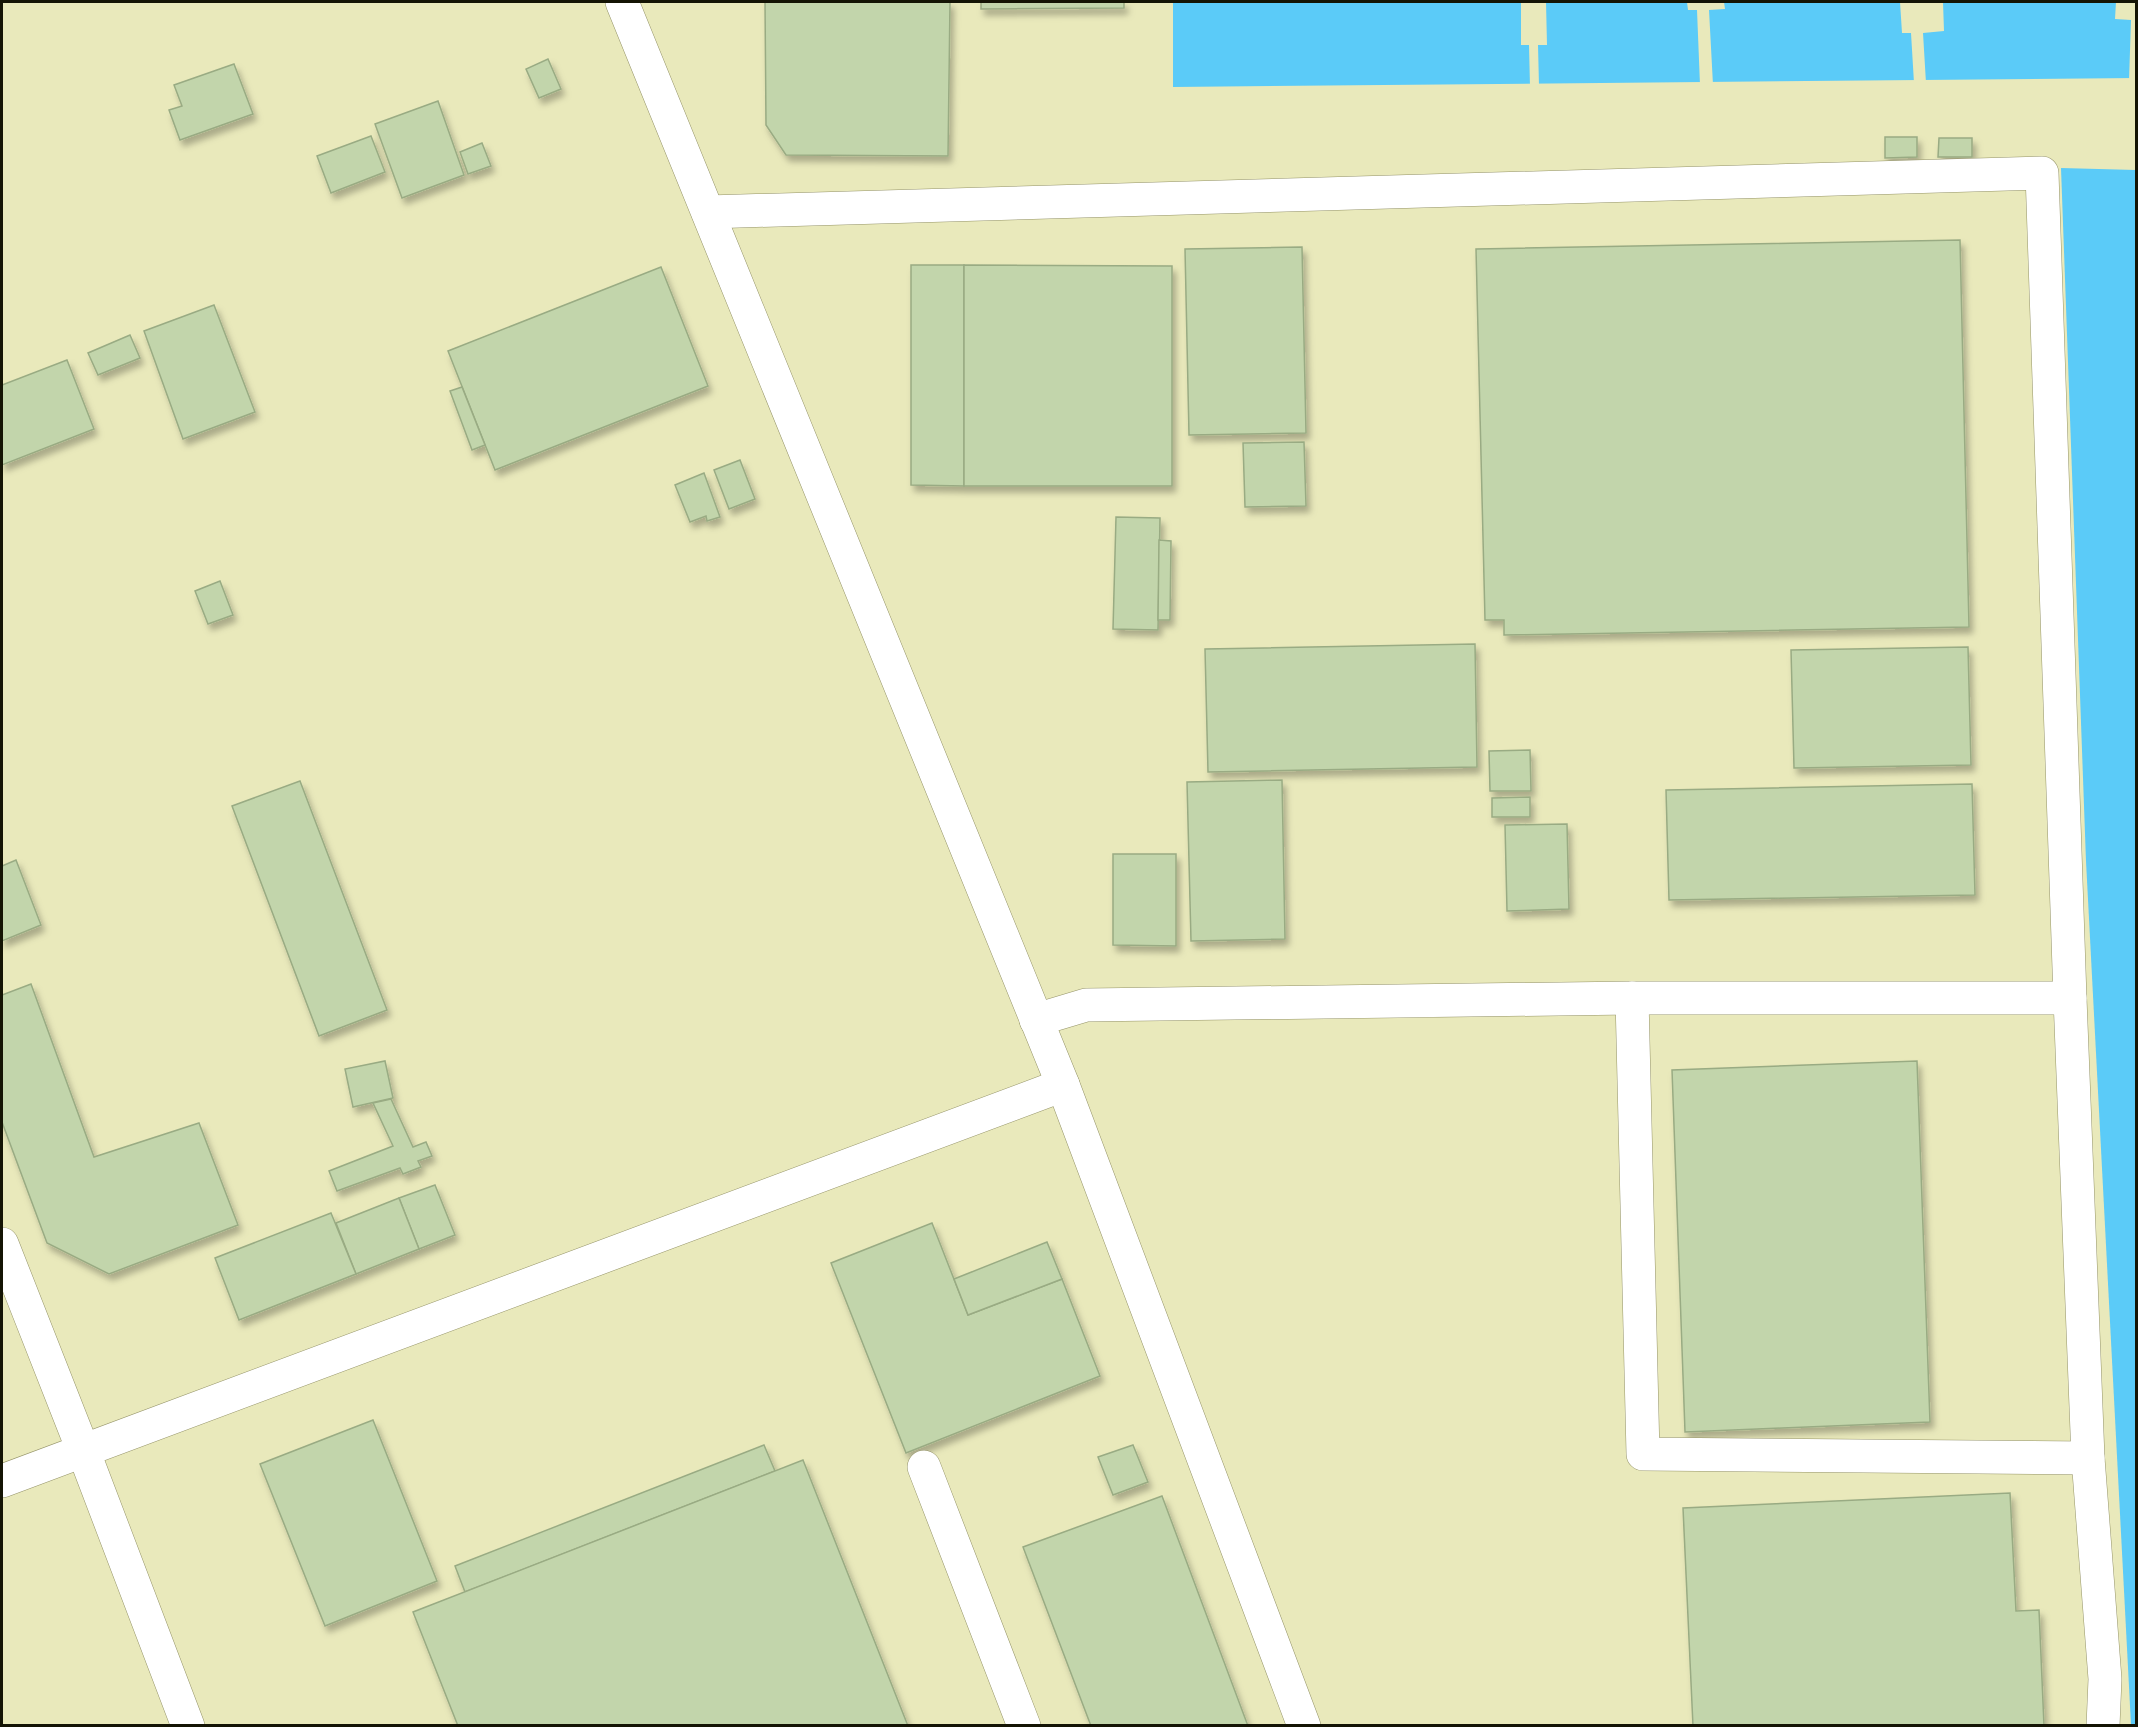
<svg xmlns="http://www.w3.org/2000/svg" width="2138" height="1727" font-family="Figtree,sans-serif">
<defs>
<filter id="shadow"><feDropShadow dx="3.5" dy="6" stdDeviation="3" flood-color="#0004"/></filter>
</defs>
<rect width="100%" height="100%" fill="#e9e9bb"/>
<g fill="#5bcbf8">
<polygon points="1173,2 2136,2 2136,78 1173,87"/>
<polygon points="2061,168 2136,170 2136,1726 2131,1725 2086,861"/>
</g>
<g fill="#e9e9bb">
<polygon points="1521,2 1546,2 1547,45 1538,45 1539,86 1530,87 1529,45 1521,45"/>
<polygon points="1687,2 1724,2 1725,9 1709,10 1713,85 1700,85 1697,10 1688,10"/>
<polygon points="1900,2 1943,2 1944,31 1923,33 1926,83 1914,83 1911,33 1902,33"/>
<polygon points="2116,2 2136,2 2136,81 2129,81 2131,20 2115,19"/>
</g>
<g fill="#c2d5ab" stroke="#99ab83" stroke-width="1.5" filter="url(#shadow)">
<polygon points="765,2 950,2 948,156 786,155 766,125"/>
<polygon points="981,2 1124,2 1124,8 981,9"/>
<polygon points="548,59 561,89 539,98 526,69"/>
<polygon points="234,64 253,114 180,140 169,110 182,106 174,85"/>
<polygon points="438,101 464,175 402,198 375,124"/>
<polygon points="371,136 385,172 331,193 317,156"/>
<polygon points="1885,137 1917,137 1917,157 1885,158"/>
<polygon points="1939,138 1972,138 1972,157 1938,157"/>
<polygon points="482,143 491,166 468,174 460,152"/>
<polygon points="1960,240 1969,627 1504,635 1504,620 1485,620 1476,249"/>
<polygon points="1302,247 1306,433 1189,435 1185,249"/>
<polygon points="911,265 964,265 964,486 911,485"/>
<polygon points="964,265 1172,266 1172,486 964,486"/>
<polygon points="661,267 708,386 495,470 448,351"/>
<polygon points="214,305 255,412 183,439 144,331"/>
<polygon points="130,335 140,358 98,375 88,353"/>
<polygon points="67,360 94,429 2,465 2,385"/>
<polygon points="462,387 485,445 472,450 450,391"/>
<polygon points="1304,442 1306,506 1245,507 1243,443"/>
<polygon points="740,460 755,499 729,509 714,470"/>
<polygon points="704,473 720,517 707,521 706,516 690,522 675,485"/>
<polygon points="1116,517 1160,518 1158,630 1113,629"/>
<polygon points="1159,540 1171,541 1170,620 1158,620"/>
<polygon points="220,581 233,615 208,624 195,591"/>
<polygon points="1475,644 1477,767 1208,772 1205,649"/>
<polygon points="1968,647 1971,765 1794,768 1791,650"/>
<polygon points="1530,750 1531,791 1490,791 1489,751"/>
<polygon points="1282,780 1285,939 1191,941 1187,782"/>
<polygon points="300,781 387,1010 319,1036 232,806"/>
<polygon points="1972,784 1975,895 1669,900 1666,790"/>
<polygon points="1530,797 1530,817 1492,817 1492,798"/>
<polygon points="1567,824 1569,909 1507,911 1505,825"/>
<polygon points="1113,854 1176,854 1176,946 1113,945"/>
<polygon points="16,860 41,925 2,941 2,866"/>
<polygon points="31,984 94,1157 199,1123 238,1225 109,1274 47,1243 2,1122 2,995"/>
<polygon points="385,1061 393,1098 353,1107 345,1069"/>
<polygon points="1917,1061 1930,1422 1685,1432 1672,1070"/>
<polygon points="391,1099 413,1147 426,1142 432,1156 418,1161 421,1167 403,1174 400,1168 337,1191 329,1171 393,1146 373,1103"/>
<polygon points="435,1185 455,1235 419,1249 399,1198"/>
<polygon points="399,1198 419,1249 356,1274 336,1223"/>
<polygon points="331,1213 356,1274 239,1320 215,1258"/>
<polygon points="932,1223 968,1315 1062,1279 1100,1376 906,1453 831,1263"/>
<polygon points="1047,1242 1062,1279 968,1315 954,1279"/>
<polygon points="373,1420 437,1581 325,1626 260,1464"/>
<polygon points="764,1445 775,1471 465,1592 455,1566"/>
<polygon points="1133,1445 1148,1482 1113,1495 1098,1457"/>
<polygon points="803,1460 908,1726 458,1726 413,1612"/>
<polygon points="2010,1493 2016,1611 2039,1610 2044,1726 1693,1726 1683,1508"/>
<polygon points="1162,1496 1248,1726 1091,1726 1023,1547"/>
</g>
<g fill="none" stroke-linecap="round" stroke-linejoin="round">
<defs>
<g id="minor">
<polyline points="622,2 1063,1085 1304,1726"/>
<polyline points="708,212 2042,173 2070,998 2088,1458 2105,1679 2103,1726"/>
<polyline points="1632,998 1643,1454 2088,1458"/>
<polyline points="1036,1020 1086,1005 1632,998 2070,998"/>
<polyline points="2,1244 83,1450 188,1726"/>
<polyline points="924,1467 1024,1726"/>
<polyline points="2,1481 1063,1085"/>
</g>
</defs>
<use href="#minor" stroke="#959469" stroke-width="34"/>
<use href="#minor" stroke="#fff" stroke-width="33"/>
</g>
<rect width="2138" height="1727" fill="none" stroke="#141404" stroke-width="6"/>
</svg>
